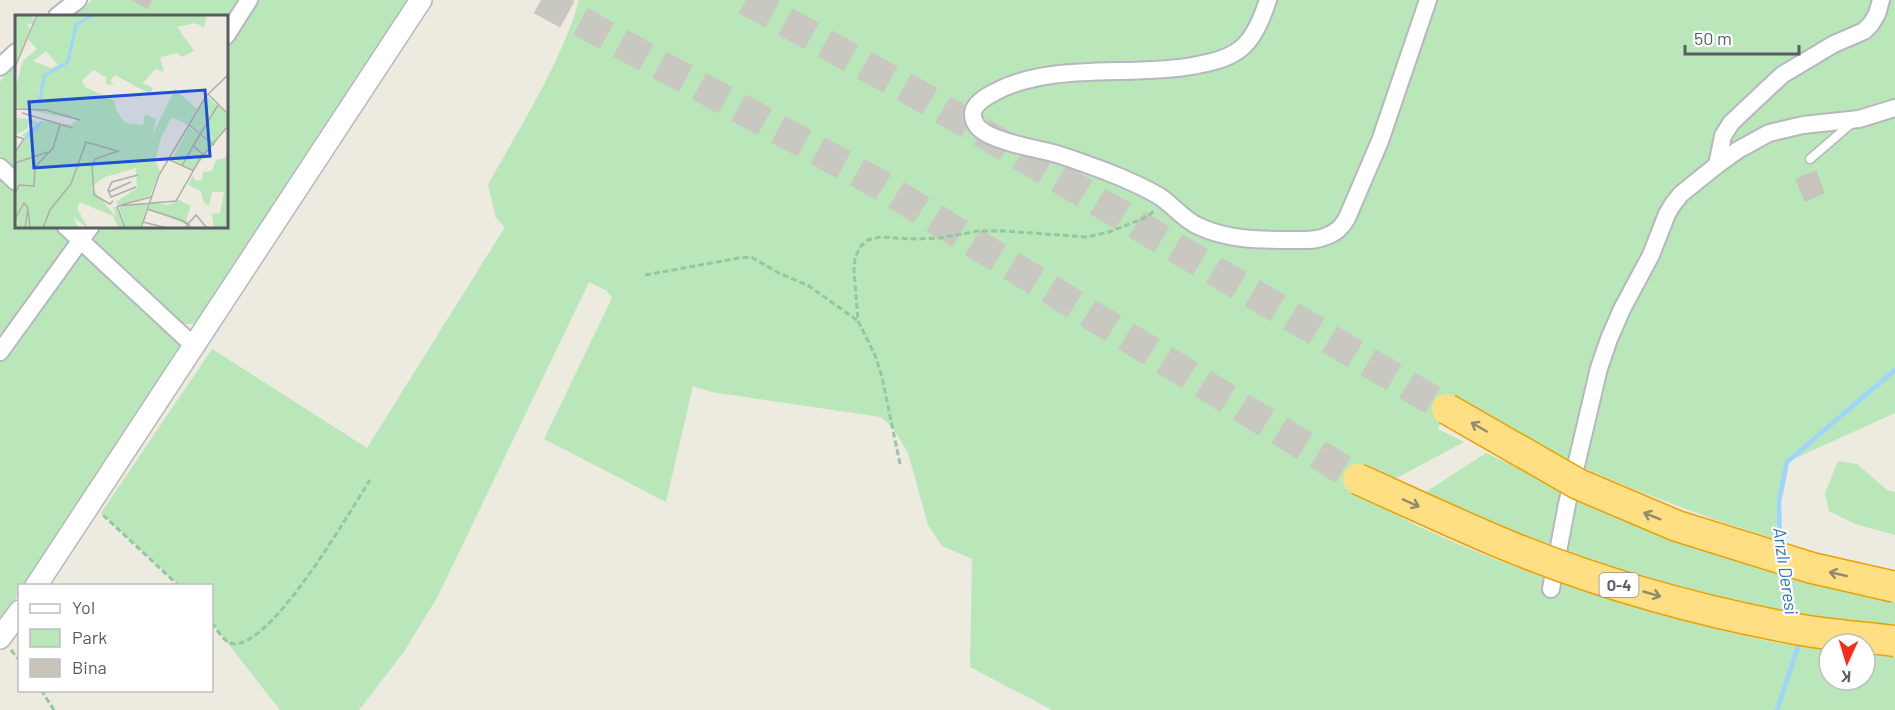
<svg xmlns="http://www.w3.org/2000/svg" width="1895" height="710" font-family="Barlow,sans-serif">
<rect width="100%" height="100%" fill="#edeadf"/>
<g fill="#b9e7b9">
<polygon points="92,0 407,0 195,324 185,324 175,319 76,227 226,226 226,16 72,16"/>
<path d="M579,0H1895V413L1787,462L1779,502L1778,540L1713,519L1638,491L1447,409L1438,429L1464,442L1389,482L1352,492C1379,506 1406,521 1433,533C1511,568 1591,596 1673,618C1725,632 1776,645 1829,650V680H1865V654L1895,657V710H1052L970,667L972,559L942,546L928,525L908,453L893,428L881,417L711,392L693,386L666,502L544,439L612,298L607,291L589,282L437,598L403,653L359,710H280L212,623V586L179,585L101,513L212,349L367,448L505,227L496,218L488,185C519,128 562,62 579,0Z"/>
<polygon points="16,65 16,171 0,156 0,81"/>
<polygon points="0,179 16,194 16,226 52,227 183,347 25,585 20,586 19,593 0,623"/>
<path d="M1486,453L1627,519L1895,600V629C1827,619 1760,610 1693,594C1599,571 1509,532 1418,497Z"/>
<polygon points="1838,461 1857,464 1887,490 1895,492 1895,535 1855,524 1829,511 1825,493"/>
</g>
<g fill="none" stroke-linecap="round" stroke-linejoin="round">
<g stroke="#9dd5ff" stroke-width="4.5">
<polyline points="1780,547 1779,502 1787,462 1895,370"/>
<polyline points="1784,570 1793,618"/>
<polyline points="1777,710 1798,647 1797,641"/>
</g>
</g>
<g fill="#c8c4bc">
<polygon points="131,0 152,0 148,9"/>
<polygon points="1816,170 1825,193 1805,202 1795,179"/>
</g>
<g fill="none" stroke-linecap="round" stroke-linejoin="round">
<g stroke="#c8c7c0" stroke-width="30" stroke-dasharray="30 15" stroke-linecap="butt">
<polyline points="541,0 877,183 1358,479"/>
<polyline points="746,0 924,98 1447,409"/>
</g>
<defs>
<polyline id="service" points="1810,159 1853,122"/>
<g id="minor">
<path d="M1268,0C1262,18 1254,39 1239,50C1225,60 1208,63 1192,66C1129,77 1051,62 995,92C987,96 978,101 974,109C971,116 975,125 980,129C995,142 1034,148 1053,153C1071,158 1088,165 1105,171C1123,178 1142,186 1159,196C1173,205 1183,219 1198,226C1228,240 1259,240 1292,240C1304,240 1316,241 1327,236C1337,232 1342,227 1347,218L1380,141L1428,0"/>
<polyline points="57,16 78,0"/>
<polyline points="226,36 249,0"/>
<polyline points="0,67 16,52"/>
<polyline points="1717,165 1723,136 1731,123 1782,75 1834,44 1864,31 1871,24 1877,14 1881,0"/>
<polyline points="0,167 16,182"/>
<polyline points="65,226 194,346"/>
<polyline points="0,352 91,226"/>
<polyline points="1551,589 1567,504 1599,368 1609,339 1622,309 1651,255 1667,214 1673,204 1681,194 1717,165 1738,150 1769,133 1803,125 1859,119 1895,108"/>
</g>
<g id="tertiary">
<polyline points="36,586 421,0"/>
<polyline points="0,638 20,611"/>
</g>
</defs>
<use href="#service" stroke="#b5b8be" stroke-width="11"/>
<use href="#minor" stroke="#b5b8be" stroke-width="20"/>
<use href="#tertiary" stroke="#b5b8be" stroke-width="24"/>
<g stroke="#92c8a1" stroke-width="3" stroke-dasharray="6 3" stroke-linecap="butt">
<polyline points="645,275 739,258 751,257 779,273 809,286 858,321"/>
<polyline points="900,464 882,377 875,355 858,321 854,270 855,257 861,246 868,240 880,237 912,239 939,238 978,231 1004,231 1087,237 1109,232 1147,217 1155,210"/>
<polyline points="103,515 179,586"/>
<path d="M212,623C218,631 225,644 235,644C275,642 348,514 370,480"/>
<polyline points="11,650 20,661"/>
<polyline points="41,690 54,710"/>
</g>
<use href="#service" stroke="#fff" stroke-width="8"/>
<use href="#minor" stroke="#fff" stroke-width="16"/>
<use href="#tertiary" stroke="#fff" stroke-width="21"/>
<defs>
<g id="motorway-bridge">
<polyline points="1447,409 1578,484 1677,526 1812,568 1895,587"/>
<path d="M1358,479C1409,502 1460,526 1511,547C1602,584 1699,611 1796,629C1828,635 1862,637 1895,641"/>
</g>
</defs>
<use href="#motorway-bridge" stroke="#eca100" stroke-width="33" stroke-linecap="butt"/>
<use href="#motorway-bridge" stroke="#ffdf84" stroke-width="30"/>
</g>
<defs><path id="oneway-shaft" d="M-6 0H5M1.5-3L5.5 0L1.5 3" fill="none" stroke-width="1.6" stroke-linecap="round" stroke-linejoin="round" transform="scale(1.5)"/></defs>
<g stroke="#928a6e">
<use href="#oneway-shaft" transform="translate(1479 427) rotate(-150)"/>
<use href="#oneway-shaft" transform="translate(1411 503) rotate(24)"/>
<use href="#oneway-shaft" transform="translate(1652 516) rotate(-158)"/>
<use href="#oneway-shaft" transform="translate(1838 574) rotate(-167)"/>
<use href="#oneway-shaft" transform="translate(1652 594) rotate(16)"/>
</g>
<g text-anchor="middle" dominant-baseline="central" stroke-width="4.5" stroke-linejoin="round" paint-order="stroke">
<rect fill="#fff" stroke="#8a8e91" stroke-width="1.5" x="1599.5" y="573" width="39" height="24" rx="4.5"/>
<g font-size="15" font-weight="bold" fill="#585d62">
<text x="1619" y="585">O-4</text>
</g>
<g font-size="18" font-style="italic" fill="#3475b8" stroke="#fff">
<text transform="translate(1786 571) rotate(82)">Arızlı Deresi</text>
</g>
</g>
<g transform="translate(15 15)">
<rect width="213" height="213" fill="#edeadf"/>
<path d="M0,0H16L19,5L18,9L12,8L15,14L0,50ZM23,0H192L189,12L180,8L162,12L179,36L167,42L162,38L145,42L149,57L140,54L128,68L138,73L135,79L100,60L95,66L99,70L91,69V62L78,55L67,66L70,72L100,86L101,95L110,108L128,110L130,99L141,104L138,119L160,74L182,94L173,110L157,102L146,123L140,146L145,156L135,181L104,190L101,187L122,173L121,153L90,162L76,172L101,202L98,192H102L109,213H104L98,201L65,187L62,193L73,213L58,202L63,213H0V138L10,122L7,120L26,106L56,110L62,105L0,92V74L8,46L22,34L13,24ZM31,36L43,50L36,53L18,46ZM192,81L213,100V110L199,129L175,110ZM0,103L16,104L22,107L21,110L14,108L12,114L0,120ZM174,112L198,130L178,155L157,144ZM213,136V213H199L197,199L205,198L209,177H197L194,191L189,188L186,176L173,170L177,161L181,166L187,165L188,157L197,156L201,145L210,143ZM164,185L176,191L171,204L175,211L134,194L136,187L153,190ZM133,188L125,213H111L104,192Z" fill="#b9e7b9" fill-rule="evenodd"/>
<path fill="none" stroke="#9dd5ff" stroke-width="3" d="M24,91L29,61L53,47L61,10L78,0M11,123L26,107"/>
<path fill="none" stroke="#adaea9" stroke-width="1.5" d="M0,52L22,0M193,79L213,99M0,94L31,95L65,105M7,98L58,113M174,110L199,130M0,121L9,124L0,137M178,131L203,90M155,145L179,156M0,148L33,137M167,151L178,131L189,140M121,172L96,182L93,175L97,167L123,160M93,177L116,167M0,179L4,170L19,171L20,152L38,133L45,110M106,190L136,182M102,191L161,186L185,144L213,111M102,191L110,213M13,194L15,213M132,194L166,205L173,209L170,213M0,204L9,188L13,193M128,207L152,213M10,213L13,193M28,213L35,195L56,169L71,127L103,136L80,144L77,151L79,180L95,189L98,186M126,213L144,160L191,81L213,60M176,213L173,209L181,200L192,213"/>
<path fill="#1d4ed8" fill-opacity="0.15" stroke="#1d4ed8" stroke-width="3" d="M190,75L195,141L19,153L14,87Z"/>
<rect width="213" height="213" fill="none" stroke="#585d62" stroke-width="3"/>
</g>
<rect x="18" y="584" width="195" height="108" fill="#ffffff" stroke="#bcbec0" stroke-width="1.5"/>
<rect x="30" y="604" width="30" height="9" fill="#ffffff" stroke="#bcbec0" stroke-width="1.5"/>
<text x="72" y="614" font-size="18" fill="#585d62">Yol</text>
<rect x="30" y="629" width="30" height="18" fill="#b9e7b9" stroke="#bcbec0" stroke-width="1.5"/>
<text x="72" y="644" font-size="18" fill="#585d62">Park</text>
<rect x="30" y="659" width="30" height="18" fill="#c8c4bc" stroke="#bcbec0" stroke-width="1.5"/>
<text x="72" y="674" font-size="18" fill="#585d62">Bina</text>
<g transform="translate(1847 662) rotate(184)"><circle r="28" fill="#ffffff" stroke="#bcbec0" stroke-width="1.5"/>
<path d="M0-4.5L10 22L0 15L-10 22Z" fill="#f62c1c"/>
<text y="-9" font-size="16" font-weight="bold" text-anchor="middle" fill="#585d62">K</text>
</g>
<path d="M1685 45v9h114v-9" fill="none" stroke="#585d62" stroke-width="3"/>
<text x="1694" y="45" font-size="18" fill="#585d62" stroke="#ffffff" stroke-width="4.5" paint-order="stroke">50 m</text>
</svg>
